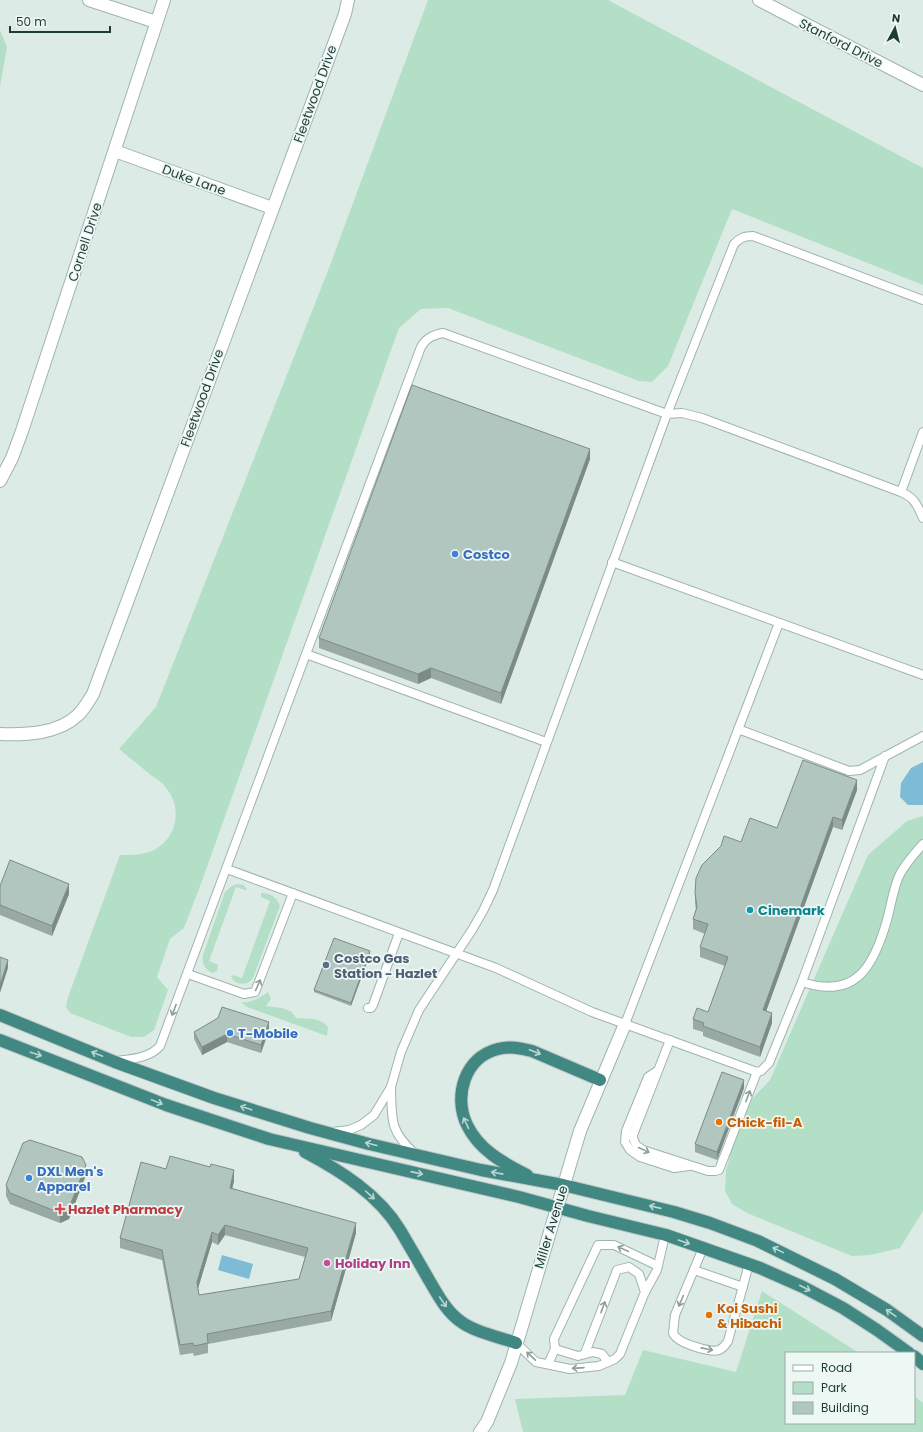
<svg xmlns="http://www.w3.org/2000/svg" width="923" height="1432" font-family="Poppins,sans-serif">
<rect width="100%" height="100%" fill="#ddebe7"/>
<g fill="#b3dfc6">
<path d="M428,0H608L923,168V285L732,209L668,366L652,382L639,381L448,308L421,309L399,328L202,881L184,928L170,939L157,977L168,990L154,1030L144,1037H131L70,1013L66,1007L67,1000L120,855C131,855 144,855 154,850C177,838 183,808 166,788C163,783 157,779 152,776C141,767 130,758 119,749L156,707L329,268Z"/>
<polygon points="0,30 7,47 0,86"/>
<polygon points="923,816 923,1211 900,1248 870,1255 852,1256 747,1213 732,1204 725,1191 726,1170 734,1142 752,1099 770,1080 868,855 907,821"/>
<path d="M237,884L244,885L247,890H245L236,887L209,961L218,965L217,971L212,973C205,969 201,963 203,955L225,892L232,886Z"/>
<path d="M261,893C269,892 278,898 280,906L253,978C247,987 234,985 231,976L233,975L242,978L270,901L261,897Z"/>
<path d="M268,992L271,999L266,1006L282,1008L292,1012L296,1018C307,1019 320,1017 328,1027L327,1036L247,1007L241,1002C252,1003 259,998 268,992Z"/>
<polygon points="762,1291 859,1353 786,1353 786,1423 914,1423 914,1396 923,1403 923,1432 523,1432 515,1399 625,1395 643,1350 736,1372"/>
</g>
<g fill="#7ebbd7">
<polygon points="923,762 923,805 908,805 900,797 901,783 911,768"/>
<polygon points="222,1255 253,1264 249,1279 218,1270"/>
</g>
<g fill="none" stroke-linecap="round" stroke-linejoin="round">
<defs>
<g id="service">
<polyline points="901,492 923,432"/>
<polyline points="612,562 923,675"/>
<path d="M306,654L421,347C426,338 433,335 443,333L667,414L734,244C740,238 744,236 753,236L923,300"/>
<polyline points="738,729 849,771 860,770 923,736"/>
<polyline points="227,869 496,968 592,1012 757,1072 761,1071 769,1063 802,982 885,756"/>
<polyline points="188,974 244,994 255,992 293,893"/>
<path d="M802,982C856,1000 874,966 887,920C891,905 893,890 899,876C905,864 914,854 923,844"/>
<polyline points="368,1008 371,1008 373,1005 399,933"/>
<polyline points="625,1024 779,623"/>
<polyline points="670,1040 633,1135 633,1138 636,1145 643,1150 708,1171 715,1171 719,1170 757,1072"/>
<path d="M117,1061C131,1059 150,1058 160,1046L306,654L546,742"/>
<polyline points="657,1071 648,1077 626,1131 625,1142 630,1150 640,1157 674,1168 689,1166"/>
<path d="M391,1087C392,1120 389,1130 415,1154"/>
<path d="M332,1132L349,1130L361,1125L374,1115L391,1087L401,1052L419,1010L472,930L483,911L493,890L667,414L682,413L702,418L901,492C915,498 917,505 923,518"/>
<path d="M703,1248L675,1315L673,1333C674,1335 675,1337 677,1338C683,1344 711,1353 719,1350C724,1348 726,1344 728,1341L749,1264"/>
<polyline points="694,1270 743,1287"/>
<polyline points="516,1343 536,1362 570,1369 599,1366 615,1359 620,1354 645,1292 657,1270 665,1235"/>
<polyline points="555,1349 578,1356 593,1352 602,1354 608,1362"/>
<polyline points="585,1353 617,1270 629,1267 639,1274 645,1292"/>
<polyline points="548,1364 555,1349 554,1339 598,1245 614,1245 658,1266"/>
</g>
<g id="minor">
<polyline points="89,0 156,22"/>
<polyline points="759,0 923,85"/>
<polyline points="115,151 272,208"/>
<polyline points="0,481 12,458 22,431 164,0"/>
<path d="M0,734C26,735 58,734 78,715C84,709 88,702 93,694L345,14L348,0"/>
<polyline points="480,1432 487,1422 511,1363 580,1131 625,1024"/>
</g>
<g id="trunk">
<polyline points="0,1015 115,1062 214,1098 310,1128 369,1144 481,1170 563,1185 674,1212 710,1223 758,1241 835,1279 887,1310 923,1336"/>
<polyline points="0,1040 166,1105 269,1139 519,1197 588,1216 666,1235 760,1268 803,1287 843,1308 877,1330 909,1353"/>
<path d="M305,1152C341,1171 379,1195 400,1230C410,1247 420,1264 429,1280C438,1295 446,1311 460,1321C474,1332 499,1337 516,1343"/>
<path d="M527,1175C503,1163 479,1150 467,1125C453,1096 465,1057 498,1049C510,1046 520,1048 532,1051L600,1080"/>
<polyline points="914,1356 923,1364"/>
</g>
</defs>
<use href="#service" stroke="#a0b3af" stroke-width="10"/>
<use href="#minor" stroke="#a0b3af" stroke-width="14"/>
<use href="#trunk" stroke="#c0c8c7" stroke-width="14"/>
<use href="#service" stroke="#fff" stroke-width="8"/>
<use href="#minor" stroke="#fff" stroke-width="12"/>
<use href="#trunk" stroke="#418883" stroke-width="12"/>
</g>
<g fill="#99aaa5" fill-rule="evenodd">
<polygon points="590,459 501,704 431,678 418,684 319,648 319,638"/>
<polygon points="857,790 842,830 833,827 766,1011 772,1023 760,1057 703,1036 703,1032 693,1029 693,1019 708,1012 725,966 700,957 700,947 705,934 693,929 693,919 696,910 695,903 695,893 741,842 777,828"/>
<polygon points="0,886 69,894 52,936 0,915"/>
<polygon points="370,954 351,1006 314,992 314,990"/>
<polygon points="269,1030 261,1053 227,1042 202,1055 194,1039 194,1032"/>
<polygon points="744,1088 717,1160 695,1152 695,1144"/>
<path d="M166,1169L234,1181L232,1188L356,1233L331,1321L208,1344V1353L194,1356L193,1353L180,1355L162,1260L120,1248V1238ZM225,1235L305,1257L299,1279L199,1295L198,1288L212,1242L218,1245Z"/>
<polygon points="86,1175 69,1219 60,1223 10,1204 6,1196 6,1185"/>
</g>
<g fill="#7d8b86">
<polygon points="590,449 590,459 501,704 501,693"/>
<polygon points="431,668 431,678 418,684 418,674"/>
<polygon points="857,780 857,790 842,830 842,820"/>
<polygon points="833,817 833,827 763,1020 763,1010"/>
<polygon points="69,884 69,894 52,936 52,926"/>
<polygon points="370,951 370,954 351,1006 351,1003"/>
<polygon points="8,960 8,968 0,993 0,985"/>
<polygon points="772,1013 772,1023 760,1057 760,1047"/>
<polygon points="269,1022 269,1030 261,1053 261,1045"/>
<polygon points="227,1034 227,1042 202,1055 202,1047"/>
<polygon points="744,1080 744,1088 717,1160 717,1152"/>
<polygon points="86,1165 86,1175 69,1219 60,1223 60,1213"/>
<polygon points="234,1170 234,1181 230,1198 230,1188"/>
<polygon points="356,1223 356,1233 331,1321 331,1311"/>
<polygon points="225,1225 225,1235 218,1245 218,1235"/>
<polygon points="212,1232 212,1242 197,1292 197,1282"/>
</g>
<g fill="#b2c6c0" stroke="#7d8b86" fill-rule="evenodd">
<polygon points="412,385 590,449 501,693 431,668 418,674 319,638"/>
<polygon points="803,760 857,780 842,820 833,817 763,1010 772,1013 760,1047 703,1026 704,1023 693,1019 697,1008 708,1012 728,957 700,947 708,924 693,919 697,907 695,893 696,878 702,865 721,846 724,836 741,842 750,818 777,828"/>
<polygon points="10,860 69,884 52,926 0,905 0,886"/>
<polygon points="334,938 370,951 351,1003 314,990"/>
<polygon points="0,957 8,960 0,985"/>
<polygon points="222,1007 269,1022 261,1045 227,1034 202,1047 194,1032 218,1018"/>
<polygon points="722,1072 744,1080 717,1152 695,1144"/>
<polygon points="30,1140 82,1157 86,1165 69,1208 60,1213 10,1193 6,1185 23,1143"/>
<path d="M170,1156L210,1167L211,1164L234,1170L230,1188L356,1223L331,1311L207,1334L208,1343L194,1346L193,1343L180,1345L162,1250L120,1238L141,1162L166,1169ZM225,1225L308,1248L299,1279L199,1295L197,1282L212,1232L218,1235Z"/>
</g>
<defs><path id="oneway-shaft" d="M-6 0H5M1.5-3L5.5 0L1.5 3" fill="none" stroke-width="1.6" stroke-linecap="round" stroke-linejoin="round"/></defs>
<g stroke="#8e9e9c">
<use href="#oneway-shaft" transform="translate(258 985) rotate(-66)"/>
<use href="#oneway-shaft" transform="translate(174 1010) rotate(111)"/>
<use href="#oneway-shaft" transform="translate(748 1096) rotate(-69)"/>
<use href="#oneway-shaft" transform="translate(644 1150) rotate(25)"/>
<use href="#oneway-shaft" transform="translate(623 1249) rotate(-155)"/>
<use href="#oneway-shaft" transform="translate(681 1301) rotate(113)"/>
<use href="#oneway-shaft" transform="translate(603 1307) rotate(-70)"/>
<use href="#oneway-shaft" transform="translate(707 1349) rotate(11)"/>
<use href="#oneway-shaft" transform="translate(531 1356) rotate(-137)"/>
<use href="#oneway-shaft" transform="translate(578 1368) rotate(176)"/>
</g>
<g stroke="#b9d6d2">
<use href="#oneway-shaft" transform="translate(535 1052) rotate(21)"/>
<use href="#oneway-shaft" transform="translate(36 1054) rotate(18)"/>
<use href="#oneway-shaft" transform="translate(97 1054) rotate(-158)"/>
<use href="#oneway-shaft" transform="translate(157 1102) rotate(22)"/>
<use href="#oneway-shaft" transform="translate(246 1108) rotate(-162)"/>
<use href="#oneway-shaft" transform="translate(466 1123) rotate(-115)"/>
<use href="#oneway-shaft" transform="translate(371 1144) rotate(-166)"/>
<use href="#oneway-shaft" transform="translate(417 1173) rotate(13)"/>
<use href="#oneway-shaft" transform="translate(497 1173) rotate(-169)"/>
<use href="#oneway-shaft" transform="translate(370 1195) rotate(42)"/>
<use href="#oneway-shaft" transform="translate(655 1207) rotate(-167)"/>
<use href="#oneway-shaft" transform="translate(684 1242) rotate(19)"/>
<use href="#oneway-shaft" transform="translate(778 1250) rotate(-154)"/>
<use href="#oneway-shaft" transform="translate(805 1288) rotate(27)"/>
<use href="#oneway-shaft" transform="translate(443 1302) rotate(56)"/>
<use href="#oneway-shaft" transform="translate(891 1313) rotate(-145)"/>
</g>
<g fill="#3f7fe0" stroke="#edf7f4" stroke-width="1.5">
<circle cx="455" cy="554" r="4"/>
<circle cx="230" cy="1033" r="4"/>
<circle cx="29" cy="1178" r="4"/>
</g>
<circle fill="#0f9aa8" stroke="#edf7f4" stroke-width="1.5" cx="750" cy="910" r="4"/>
<circle fill="#5c6f8a" stroke="#edf7f4" stroke-width="1.5" cx="326" cy="965" r="4"/>
<g fill="#e8710a" stroke="#edf7f4" stroke-width="1.5">
<circle cx="719" cy="1122" r="4"/>
<circle cx="709" cy="1315" r="4"/>
</g>
<path fill="#e0444e" stroke="#edf7f4" stroke-width="1.5" d="M58 1203h4v4h4v4h-4v4h-4v-4h-4v-4h4z"/>
<circle fill="#d1479c" stroke="#edf7f4" stroke-width="1.5" cx="327" cy="1263" r="4"/>
<g text-anchor="middle" dominant-baseline="central" stroke-width="3.5" stroke-linejoin="round" paint-order="stroke">
<g font-size="13" fill="#1d3c38" stroke="#edf7f4">
<text transform="translate(841 43) rotate(27)">Stanford Drive</text>
<text transform="translate(315 94) rotate(-70)">Fleetwood Drive</text>
<text transform="translate(194 180) rotate(20)">Duke Lane</text>
<text transform="translate(85 242) rotate(-72)">Cornell Drive</text>
<text transform="translate(202 398) rotate(-70)">Fleetwood Drive</text>
<text transform="translate(551 1227) rotate(-73)">Miller Avenue</text>
</g>
<g font-size="13" font-weight="bold" fill="#366cbe" stroke="#edf7f4" text-anchor="start">
<text x="463" y="554">Costco</text>
<text x="238" y="1033">T-Mobile</text>
<text x="37" y="1171">DXL Men's<tspan x="37" dy="15">Apparel</tspan></text>
</g>
<g font-size="13" font-weight="bold" fill="#0d838f" stroke="#edf7f4" text-anchor="start">
<text x="758" y="910">Cinemark</text>
</g>
<g font-size="13" font-weight="bold" fill="#4e5e75" stroke="#edf7f4" text-anchor="start">
<text x="334" y="958">Costco Gas<tspan x="334" dy="15">Station - Hazlet</tspan></text>
</g>
<g font-size="13" font-weight="bold" fill="#c56008" stroke="#edf7f4" text-anchor="start">
<text x="727" y="1122">Chick-fil-A</text>
<text x="717" y="1308">Koi Sushi<tspan x="717" dy="15">&amp; Hibachi</tspan></text>
</g>
<g font-size="13" font-weight="bold" fill="#be3a42" stroke="#edf7f4" text-anchor="start">
<text x="68" y="1209">Hazlet Pharmacy</text>
</g>
<g font-size="13" font-weight="bold" fill="#b23c85" stroke="#edf7f4" text-anchor="start">
<text x="335" y="1263">Holiday Inn</text>
</g>
</g>
<rect x="785" y="1352" width="130" height="72" fill="#edf7f4" stroke="#9aaca9"/>
<rect x="793" y="1365" width="20" height="6" fill="#ffffff" stroke="#9aaca9"/>
<text x="821" y="1372" font-size="12" fill="#1d3c38">Road</text>
<rect x="793" y="1382" width="20" height="12" fill="#b3dfc6" stroke="#9aaca9"/>
<text x="821" y="1392" font-size="12" fill="#1d3c38">Park</text>
<rect x="793" y="1402" width="20" height="12" fill="#b2c6c0" stroke="#9aaca9"/>
<text x="821" y="1412" font-size="12" fill="#1d3c38">Building</text>
<g transform="translate(895 28) rotate(7)" stroke="#edf7f4" stroke-width="3" paint-order="stroke">
<path d="M0-3L7 15L0 10L-7 15Z" fill="#1d3c38"/>
<text y="-6" font-size="11" font-weight="bold" text-anchor="middle" fill="#1d3c38">N</text>
</g>
<path d="M10 26v6h100v-6" fill="none" stroke="#1d3c38" stroke-width="2"/>
<text x="16" y="26" font-size="12" fill="#1d3c38" stroke="#edf7f4" stroke-width="3" paint-order="stroke">50 m</text>
</svg>
